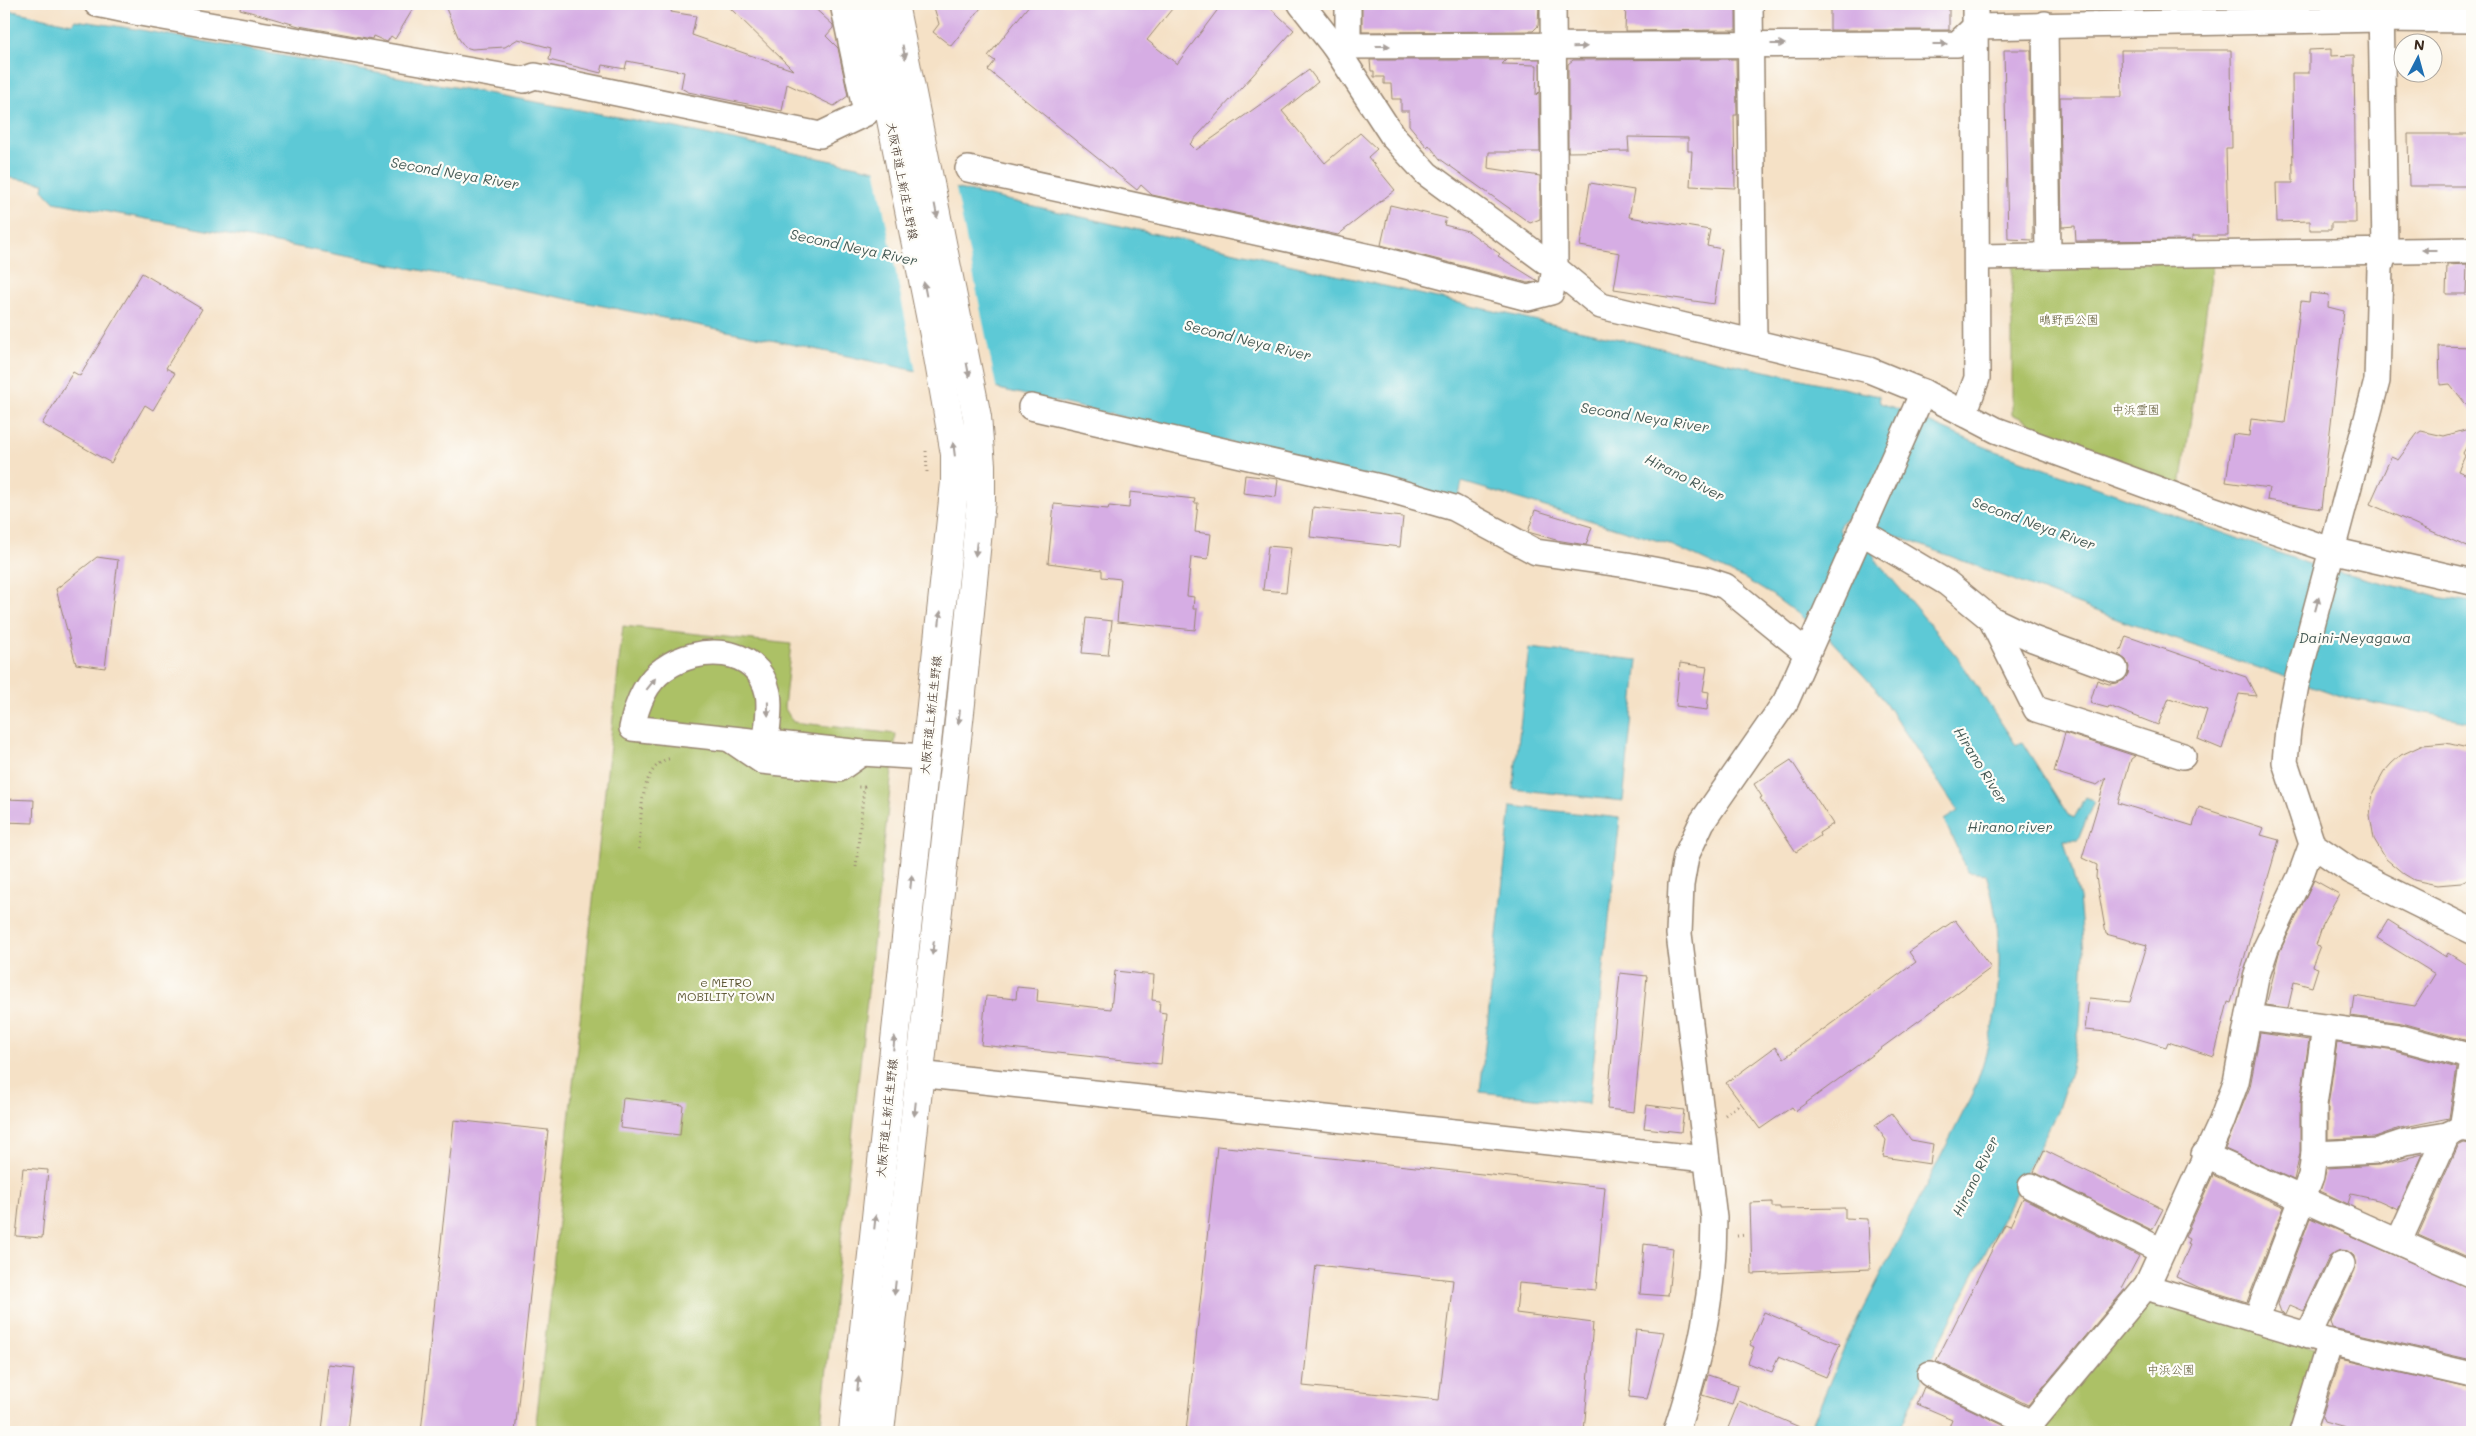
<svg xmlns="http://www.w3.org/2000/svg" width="2476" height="1436" font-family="Mali,'Klee One',sans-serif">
<rect width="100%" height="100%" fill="#fdfcf7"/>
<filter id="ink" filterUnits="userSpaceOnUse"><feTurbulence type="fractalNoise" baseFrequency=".02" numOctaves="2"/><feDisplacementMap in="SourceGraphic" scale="10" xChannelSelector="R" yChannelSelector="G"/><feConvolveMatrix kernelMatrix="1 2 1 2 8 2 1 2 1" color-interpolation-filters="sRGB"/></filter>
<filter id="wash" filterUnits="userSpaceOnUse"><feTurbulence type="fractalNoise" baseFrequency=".0096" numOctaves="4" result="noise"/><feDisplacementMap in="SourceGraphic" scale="20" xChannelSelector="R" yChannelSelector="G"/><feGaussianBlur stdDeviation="1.12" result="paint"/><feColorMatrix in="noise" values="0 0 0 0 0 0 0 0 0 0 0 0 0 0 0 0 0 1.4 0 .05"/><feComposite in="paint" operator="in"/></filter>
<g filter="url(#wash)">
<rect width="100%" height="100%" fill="#f5e1c6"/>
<g fill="#acc166" stroke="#747642">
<polygon points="2012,262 2213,263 2181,487 2046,431 2012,414"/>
<polygon points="623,626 791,644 784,707 793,722 896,734 820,1432 535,1432"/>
<polygon points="2150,1295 2321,1349 2293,1432 2039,1432"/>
</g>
<g fill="#5dc9d6" stroke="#4c7a7a">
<path d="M4,9L72,24L75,20L136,29L667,126L871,169L1551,324L1879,396L1880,403L1901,410L1985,447L2312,565L2443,598L2472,602V722L2347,698L2122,621L1849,518L1842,521L1839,528L1841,534L1871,547L1875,559L1958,658L2016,745L2022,742L2068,815L2074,818L2086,797L2094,801L2078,840H2064L2079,898L2084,952L2080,1025L2070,1072L2057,1112L1927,1367L1899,1432H1809L1846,1343L1972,1095C2000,1024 2009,947 1986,874L1968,872L1944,820L1958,811L1876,689L1827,636L1772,595L1745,579L1669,544L1462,482L1458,500C995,378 525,288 54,202L43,190L44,183L4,177Z"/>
<polygon points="1529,648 1638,660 1623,801 1513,789"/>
<polygon points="1511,806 1620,818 1589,1104 1480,1092"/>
</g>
<polygon fill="#f5e1c6" points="875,167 955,184 997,391 916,372"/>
<g id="blocks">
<g fill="#d6ade4" fill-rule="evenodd">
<polygon points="241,4 416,4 395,39 391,36 387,42 373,36 372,39 299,26 240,9"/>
<polygon points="444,4 673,4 671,12 696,16 692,35 793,70 726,4 810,4 833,25 833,28 826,36 838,48 848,96 834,106 787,84 782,111 688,92 681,88 684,72 627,61 625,69 603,65 601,73 549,60 551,48 518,39 505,47 472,49 465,47 459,39"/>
<polygon points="933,4 984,4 951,46 933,32 939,24"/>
<polygon points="1030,4 1176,4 1147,40 1177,64 1222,4 1266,4 1294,30 1190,144 1196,150 1309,70 1318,82 1282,111 1325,163 1360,133 1377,149 1368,157 1395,190 1338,235 1152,195 1141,185 1137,190 988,70 995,61 988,56"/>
<polygon points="1362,4 1539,4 1538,26 1533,31 1362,32"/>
<polygon points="1626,4 1736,4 1736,30 1625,31"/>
<rect x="1830" y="4" width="119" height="26"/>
<polygon points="2331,49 2331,56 2354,55 2356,223 2331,223 2331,230 2310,230 2310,221 2277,222 2276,183 2293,183 2292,73 2309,73 2309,50"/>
<polygon points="2004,50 2031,50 2033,240 2008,239"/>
<polygon points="2121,50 2231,50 2232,148 2226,148 2228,236 2192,236 2192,240 2076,241 2075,226 2062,227 2060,97 2122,97"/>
<polygon points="1736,59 1737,115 1734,115 1735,188 1690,186 1692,151 1688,151 1688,138 1628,137 1629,151 1568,152 1568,64 1573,60"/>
<polygon points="1370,60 1506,60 1502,64 1537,65 1536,95 1539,92 1540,152 1489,152 1488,168 1540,176 1540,219 1530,223 1440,159 1429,145 1427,147 1409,125 1409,111 1401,111 1401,99 1392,99 1391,84 1384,84 1384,77 1374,77 1374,71 1371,71"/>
<polygon points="2408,134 2472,134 2472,186 2409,186"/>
<polygon points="1590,183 1634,190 1629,217 1710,230 1707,246 1722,249 1714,304 1614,289 1620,253 1580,246"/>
<polygon points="1390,205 1446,218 1444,225 1468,231 1500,254 1498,256 1538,281 1528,283 1381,245"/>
<polygon points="2467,264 2466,294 2446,294 2447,265"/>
<polygon points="142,273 202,309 166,368 175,373 153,410 145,405 111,463 42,424 73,372 80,376"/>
<polygon points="2310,293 2329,295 2328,307 2344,311 2321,509 2267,500 2269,488 2226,482 2233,434 2249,436 2251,419 2285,423 2301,301 2309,302"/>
<polygon points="2439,346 2472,347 2472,412 2450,384 2440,385"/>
<polygon points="2472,428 2472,437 2463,453 2465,456 2458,471 2472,477 2472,549 2370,504 2391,457 2398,460 2417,434 2421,431 2444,436"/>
<polygon points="1245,475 1278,479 1276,497 1243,493"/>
<polygon points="1130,492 1195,499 1194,503 1198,503 1195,532 1211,534 1208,559 1191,557 1187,596 1194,597 1193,609 1197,609 1195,630 1117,622 1121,579 1102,577 1102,570 1048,563 1054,504 1108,509 1109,506 1129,508"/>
<polygon points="1313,507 1403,517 1400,547 1310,537"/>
<polygon points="1535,510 1592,527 1586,545 1556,540 1528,532"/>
<polygon points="1268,546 1291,548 1286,592 1263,590"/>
<polygon points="97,557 118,560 105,668 76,664 56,589"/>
<polygon points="1086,618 1112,621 1108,655 1082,653"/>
<polygon points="2126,636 2246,677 2256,696 2239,694 2222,749 2198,739 2207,710 2169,698 2158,725 2109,706 2108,708 2090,703 2097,680 2109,684 2117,683 2124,680 2128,674 2129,667 2126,660 2119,655"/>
<polygon points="1680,663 1707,667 1703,691 1709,692 1707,710 1676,706"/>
<polygon points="2065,733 2135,756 2131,759 2118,803 2193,826 2199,807 2264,828 2261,835 2279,840 2231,1003 2228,1002 2214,1057 2168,1042 2166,1047 2118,1033 2085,1030 2089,998 2130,1002 2147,945 2106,934 2096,877 2097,865 2082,858 2106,778 2097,785 2054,772"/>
<polygon points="2446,743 2472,749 2472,878 2461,883 2437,885 2414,880 2404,874 2386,859 2374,839 2370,815 2373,792 2384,772 2392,763 2401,755 2423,745"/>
<polygon points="1791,760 1833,824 1819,833 1820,836 1796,852 1760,798 1762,797 1754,784"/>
<polygon points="4,799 34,800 33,823 4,822"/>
<polygon points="2314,880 2339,894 2324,921 2316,945 2320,946 2312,966 2318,968 2312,987 2294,982 2288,1008 2266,1005 2279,953"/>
<polygon points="1955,920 1991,968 1795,1111 1792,1107 1760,1129 1726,1083 1775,1047 1784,1058 1916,962 1909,952"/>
<polygon points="2388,920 2446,957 2448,953 2472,968 2472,1042 2402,1023 2351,1016 2354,996 2415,1006 2435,974 2377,938"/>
<polygon points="1115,971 1154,975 1152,1000 1160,1001 1159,1012 1166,1013 1161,1064 981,1045 986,996 1016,999 1017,987 1038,989 1037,1001 1111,1009"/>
<polygon points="1620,973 1647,976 1634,1112 1607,1109"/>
<polygon points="2260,1033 2309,1040 2300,1103 2300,1153 2294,1180 2225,1149 2250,1087"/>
<polygon points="2337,1043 2395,1051 2457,1068 2449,1118 2400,1128 2375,1137 2328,1139 2328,1106"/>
<polygon points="623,1098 683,1105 680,1135 620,1128"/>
<polygon points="1647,1105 1684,1110 1681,1132 1644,1128"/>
<polygon points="1891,1113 1911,1140 1933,1144 1930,1164 1883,1157 1886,1140 1875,1125"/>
<polygon points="454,1120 548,1130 515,1432 421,1432"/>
<polygon points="2464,1143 2472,1144 2472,1259 2418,1235 2458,1146"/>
<path d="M1217,1146L1605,1187L1596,1290L1519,1283L1516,1313L1593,1323L1584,1432H1186ZM1316,1265L1453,1280L1439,1400L1303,1386Z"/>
<polygon points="2044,1150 2163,1209 2152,1230 2034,1172"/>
<polygon points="2423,1154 2398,1209 2378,1200 2351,1194 2348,1204 2320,1191 2327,1168 2379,1165"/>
<polygon points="23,1168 48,1170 42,1238 16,1236"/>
<polygon points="2213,1175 2284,1207 2247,1302 2200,1288 2176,1277 2190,1245 2187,1244 2189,1239 2185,1237"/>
<polygon points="2023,1198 2139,1256 2122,1288 2125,1289 2028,1405 1936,1361 2005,1224 2010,1226"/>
<polygon points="1772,1202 1772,1207 1780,1207 1780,1209 1845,1208 1845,1218 1868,1219 1870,1269 1752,1274 1750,1203"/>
<polygon points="2310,1218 2472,1289 2472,1360 2333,1328 2331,1321 2355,1270 2354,1256 2348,1251 2340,1250 2329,1257 2304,1311 2290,1305 2286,1314 2281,1312 2278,1304"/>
<polygon points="1644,1244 1673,1248 1668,1296 1640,1294"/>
<polygon points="1764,1312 1840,1344 1826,1377 1778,1357 1772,1372 1748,1363 1754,1347 1750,1345"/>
<polygon points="1636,1329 1664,1332 1647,1399 1629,1397"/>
<polygon points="2340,1359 2472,1389 2472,1432 2359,1432 2324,1422 2322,1417"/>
<polygon points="329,1365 355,1368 348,1432 322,1432"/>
<polygon points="1708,1375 1738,1385 1732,1404 1702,1395"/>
<polygon points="1924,1387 2005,1426 2006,1432 1947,1432 1952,1419 1917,1404"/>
<polygon points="1739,1401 1811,1432 1738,1432 1728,1428"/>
</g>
</g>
</g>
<g filter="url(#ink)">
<use href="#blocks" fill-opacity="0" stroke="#988672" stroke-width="1"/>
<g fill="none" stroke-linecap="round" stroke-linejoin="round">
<defs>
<g id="minor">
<polyline points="97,4 140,13 524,80 535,76 820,135 866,113 843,4"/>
<polyline points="1301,4 1334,46 1394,138 1427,174 1555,268 1601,306 1869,370 1923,392 1996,430 2200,505 2331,550 2472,582"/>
<polyline points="1348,4 1348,46"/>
<polyline points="1750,4 1754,342"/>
<polyline points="2045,24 2048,256"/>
<polyline points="1334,46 1957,44 1975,27 2381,19 2472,20"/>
<polyline points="968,169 1379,259 1528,298 1551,292 1555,268 1553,4"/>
<polyline points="1977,257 2472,250"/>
<polyline points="1031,407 1384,488 1454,508 1536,552 1627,565 1707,580 1725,586 1807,653"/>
<polyline points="1964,414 1977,378 1975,4"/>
<polyline points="1860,531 1947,583 1991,619 2033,639 2115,669"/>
<polyline points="1991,619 2036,709 2183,756"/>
<polyline points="731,740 762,761 839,769 862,753"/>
<path d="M766,742C767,726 771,709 768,693C757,644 697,645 664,669C645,682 636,707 632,728L862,753L925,757"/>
<polyline points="2312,844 2351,871 2472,931"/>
<polyline points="2249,1017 2398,1037 2472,1057"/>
<polyline points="918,1074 1706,1159"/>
<polyline points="2462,1128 2472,1067"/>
<polyline points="2314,1154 2378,1151 2405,1142 2447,1135 2462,1128 2472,1130"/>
<polyline points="2204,1155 2472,1275"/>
<polyline points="2031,1186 2162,1251"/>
<polyline points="2399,1241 2447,1135"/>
<polyline points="2147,1285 2156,1290 2330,1342 2472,1375"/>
<polyline points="2256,1320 2311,1176 2314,1154 2314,1105 2325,1027"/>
<polyline points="2308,1336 2342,1264"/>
<polyline points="1930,1374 2031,1423"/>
<path d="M1676,1432C1700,1357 1714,1297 1714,1218L1679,934L1681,885L1686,856L1702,822L1786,701L1923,392"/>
<polyline points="2024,1432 2147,1285 2221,1123 2236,1082 2256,978 2266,948 2300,877 2312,844 2285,762 2288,729 2296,685 2377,381 2380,268 2385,250 2381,4"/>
<polyline points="2302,1432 2330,1342"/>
</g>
<g id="major">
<polyline points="853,1432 955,482 955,454 935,340 868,4"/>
<polyline points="880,1432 961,703 981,500 981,465 977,417 894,4"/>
</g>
</defs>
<use href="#minor" stroke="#988672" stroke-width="28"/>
<use href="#major" stroke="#988672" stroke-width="30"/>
<g stroke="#988672" stroke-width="3" stroke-dasharray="1 4" stroke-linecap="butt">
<polyline points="926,451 927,472"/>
<path d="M639,849C642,821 637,764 672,758"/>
<polyline points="856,867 864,787 858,787"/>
<polyline points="1725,1115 1741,1103"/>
<polyline points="1737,1236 1746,1235"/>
</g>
<use href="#minor" stroke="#fff" stroke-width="25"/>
<use href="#major" stroke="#fff" stroke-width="28"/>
</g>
<defs><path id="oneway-solid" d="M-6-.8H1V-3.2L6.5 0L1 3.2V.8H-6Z" transform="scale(1.25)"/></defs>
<g fill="#a79f9a">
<use href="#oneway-solid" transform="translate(1778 44)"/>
<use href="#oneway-solid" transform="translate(1940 44)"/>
<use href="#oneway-solid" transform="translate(1383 46)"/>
<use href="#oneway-solid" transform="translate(1580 47) rotate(-1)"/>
<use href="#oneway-solid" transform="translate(904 52) rotate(79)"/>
<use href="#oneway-solid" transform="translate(936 211) rotate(79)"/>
<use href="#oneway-solid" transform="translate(2429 250) rotate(180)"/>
<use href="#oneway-solid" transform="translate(925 289) rotate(-101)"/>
<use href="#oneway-solid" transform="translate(968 370) rotate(79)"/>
<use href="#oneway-solid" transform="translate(954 449) rotate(-97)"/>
<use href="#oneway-solid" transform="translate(976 549) rotate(96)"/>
<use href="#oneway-solid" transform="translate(2317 604) rotate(-75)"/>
<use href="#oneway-solid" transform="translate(940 618) rotate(-84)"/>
<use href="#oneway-solid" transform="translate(651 684) rotate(-52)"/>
<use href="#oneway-solid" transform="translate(768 709) rotate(89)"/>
<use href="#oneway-solid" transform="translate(959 717) rotate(97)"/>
<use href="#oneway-solid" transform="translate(911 882) rotate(-84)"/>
<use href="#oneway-solid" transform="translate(933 948) rotate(97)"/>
<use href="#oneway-solid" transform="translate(894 1043) rotate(-84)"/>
<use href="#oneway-solid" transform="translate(915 1109) rotate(96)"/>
<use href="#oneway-solid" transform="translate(875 1222) rotate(-84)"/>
<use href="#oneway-solid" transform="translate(895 1288) rotate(96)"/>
<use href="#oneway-solid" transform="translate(858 1384) rotate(-84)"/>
</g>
</g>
<g text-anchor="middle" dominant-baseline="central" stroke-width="4.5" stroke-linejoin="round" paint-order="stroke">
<g font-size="12" fill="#3b2a1e" stroke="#fdfcf7">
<text transform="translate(903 181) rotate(79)">大阪市道上新庄生野線</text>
<text transform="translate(930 715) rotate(-84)">大阪市道上新庄生野線</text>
<text transform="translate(886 1118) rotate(-84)">大阪市道上新庄生野線</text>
</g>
<g font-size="12" fill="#5d5734" stroke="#fdfcf7">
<text x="2069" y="319">鴫野西公園</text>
<text x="2136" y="409">中浜霊園</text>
<text x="726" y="982">e METRO<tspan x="726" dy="14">MOBILITY TOWN</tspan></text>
<text x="2171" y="1369">中浜公園</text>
</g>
<g font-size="14" font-style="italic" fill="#455a55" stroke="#fdfcf7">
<text transform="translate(455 173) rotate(10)">Second Neya River</text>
<text transform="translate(854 247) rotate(12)">Second Neya River</text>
<text transform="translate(1248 340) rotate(14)">Second Neya River</text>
<text transform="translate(1645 417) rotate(9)">Second Neya River</text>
<text transform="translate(1685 477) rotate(27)">Hirano River</text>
<text transform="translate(2034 523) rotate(20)">Second Neya River</text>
<text x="2355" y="637">Daini-Neyagawa</text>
<text transform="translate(1981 765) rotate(58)">Hirano River</text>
<text x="2010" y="826">Hirano river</text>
<text transform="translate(1975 1176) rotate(-64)">Hirano River</text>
</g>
</g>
<rect width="2476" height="1436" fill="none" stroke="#fdfcf7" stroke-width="20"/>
<g transform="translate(2418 58) rotate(6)"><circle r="24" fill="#fdfcf7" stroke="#afa8a0"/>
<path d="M0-4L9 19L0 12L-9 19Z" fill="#1f6fb2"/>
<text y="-8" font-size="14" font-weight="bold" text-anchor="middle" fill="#3b2a1e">N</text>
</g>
</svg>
